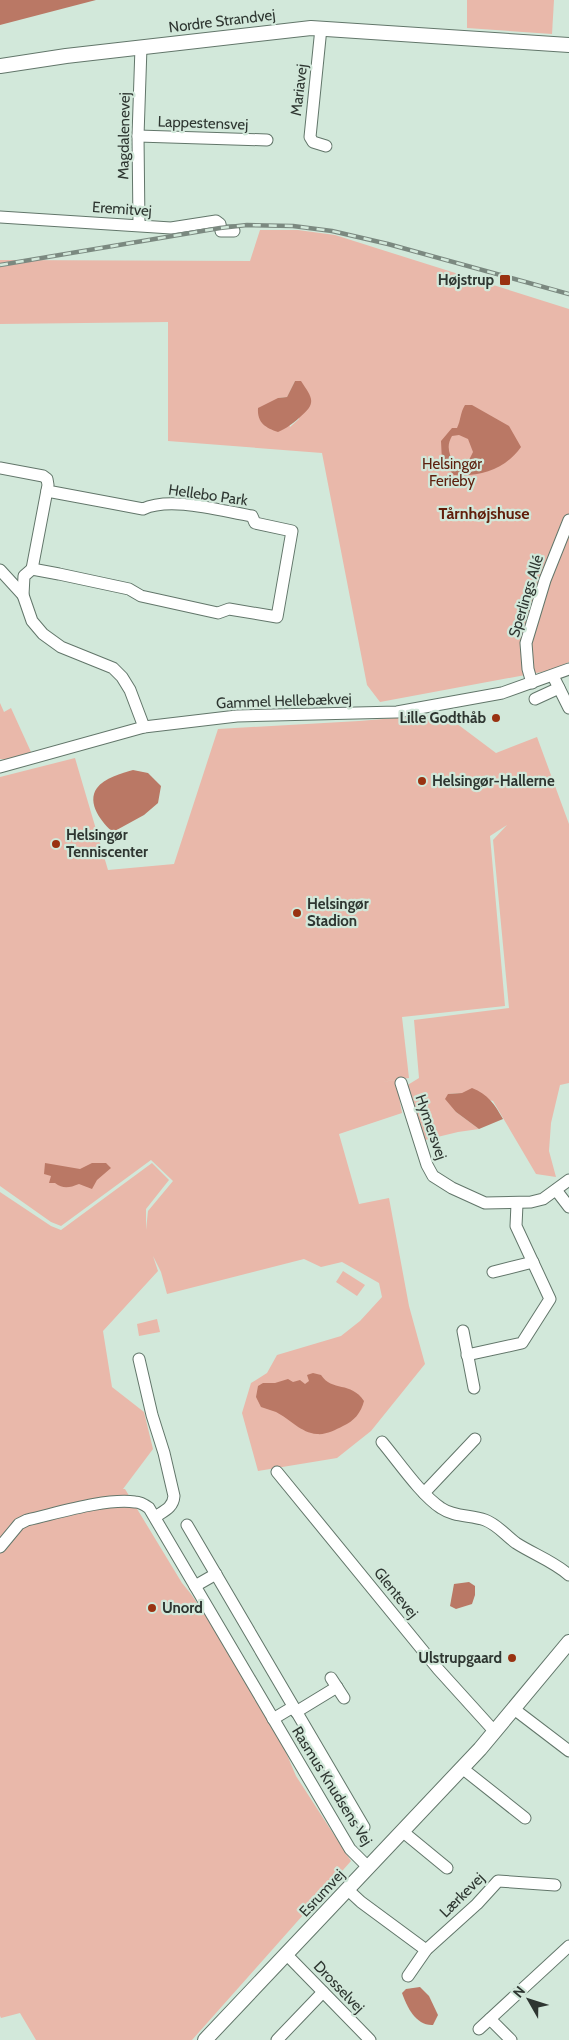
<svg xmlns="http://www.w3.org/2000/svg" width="569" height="2040" font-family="Cabin,sans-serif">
<rect width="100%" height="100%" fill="#d2e8da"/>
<g fill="#e9b8aa" fill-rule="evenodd">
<polygon points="467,0 554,0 552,34 467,28"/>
<path d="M260,230H298L335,235L569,309V662L552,670L380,702L367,685L322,453L168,441V322L0,324V260L250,261ZM295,381L299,419L290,427L278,398L287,397Z"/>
<polygon points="0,703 4,712 11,708 31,752 7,760 0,759"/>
<polygon points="444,714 496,753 537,737 569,824 569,1083 560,1085 551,1123 549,1151 556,1177 536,1174 493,1101 462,1093 448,1094 456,1112 479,1129 458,1132 425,1140 406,1086 419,1078 414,1020 509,1008 493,840 507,825 490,836 505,1006 402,1017 409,1078 381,1082 396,1080 402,1113 339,1134 359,1204 389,1198 409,1306 425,1364 371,1431 337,1458 258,1471 242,1413 251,1383 267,1373 277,1355 341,1336 360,1321 382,1297 379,1283 342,1262 321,1267 304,1259 167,1294 161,1272 153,1256 158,1271 103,1331 112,1387 144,1412 153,1449 123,1489 125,1489 182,1583 191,1594 223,1642 282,1743 296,1776 351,1861 192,2040 36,2040 20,2013 1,2018 0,2016 0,1192 51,1226 61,1230 152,1163 169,1180 146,1209 146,1230 148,1211 173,1181 151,1160 61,1226 51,1222 0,1186 0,777 75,758 108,870 174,864 218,729 359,721"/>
<polygon points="343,1271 365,1285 357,1296 336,1282"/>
<polygon points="157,1319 160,1332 139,1336 137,1324"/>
</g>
<g fill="#ba7865" fill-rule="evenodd">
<polygon points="0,0 96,0 0,25"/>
<path d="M295,381H301C313,399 317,403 299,418C292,424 287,428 278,432C266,428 257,423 258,408L278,398L287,397Z"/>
<path d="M465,405H472L509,426L521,447C505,469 482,477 454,475L442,462L441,441L452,428H457C461,420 460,413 465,405ZM459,435L468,439L473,452L468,462L454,464C449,454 446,446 452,436Z"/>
<path d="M133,770L148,773L161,786L158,803L144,815L113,832C102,823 86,803 97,788C104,778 122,773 133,770Z"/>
<path d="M472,1088C488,1094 495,1105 503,1119L479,1129L456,1112L445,1099L448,1094L462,1093Z"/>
<path d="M45,1163L80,1169L92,1163H106L111,1168L97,1180L92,1189L79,1184C69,1188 63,1189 55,1183H49L51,1176L44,1174Z"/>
<path d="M313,1373L321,1375C332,1392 351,1381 364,1401C361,1413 354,1421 343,1426C335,1430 326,1435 317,1434C301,1433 290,1419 276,1412C271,1410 266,1409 261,1407L256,1397L258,1386L263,1383H275L288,1379L293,1382L300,1380L305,1384L309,1381L307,1375Z"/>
<polygon points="469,1582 475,1586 475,1595 472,1604 456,1609 450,1606 454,1584"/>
<path d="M420,1987L429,1996L438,2015L433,2025C416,2026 407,2007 402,1993L406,1989Z"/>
</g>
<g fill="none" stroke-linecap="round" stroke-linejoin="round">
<defs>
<g id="minor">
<polyline points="321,28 310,137 313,142 326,146"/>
<polyline points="138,136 267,140"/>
<polyline points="0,217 171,228 216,221 220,224 221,231 234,231"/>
<polyline points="139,225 138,136 141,47"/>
<polyline points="0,468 43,476 47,479 48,485 32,569"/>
<path d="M47,491L143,509C171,496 221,511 252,516L255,523L292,531L277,617L229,609L218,613L141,596L129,589L59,574L32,569L24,576L23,595L32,621L43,634L61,647L113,668L122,677L130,690L144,727"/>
<polyline points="0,570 23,595"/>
<polyline points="553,676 569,708"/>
<polyline points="532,683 528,669 526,643 545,580 569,520"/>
<polyline points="535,699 559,688"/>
<polyline points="0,767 144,727 237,716 397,712 502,693 569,669"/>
<polyline points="401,1083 427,1165 433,1176 452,1188 485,1203 531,1202 543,1199 569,1180"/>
<polyline points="556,1190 569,1207"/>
<polyline points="493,1272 533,1262"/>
<polyline points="463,1331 474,1388"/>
<polyline points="467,1355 522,1343 550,1299 516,1226 517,1204"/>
<path d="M139,1359L152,1415L164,1453L174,1496C173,1508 164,1511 155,1517"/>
<path d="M382,1442C398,1461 421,1495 441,1508C454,1517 471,1515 485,1520C498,1525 505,1535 516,1543C533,1554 553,1561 569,1575"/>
<polyline points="277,1472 438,1669 495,1732"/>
<polyline points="424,1493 475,1439"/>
<polyline points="187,1525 364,1827"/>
<path d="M0,1547L19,1524L27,1520C58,1513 105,1498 135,1502C141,1502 145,1505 149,1508L350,1849L368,1867"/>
<polyline points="195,1586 216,1574"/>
<polyline points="331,1678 344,1698"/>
<polyline points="514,1709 569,1751"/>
<polyline points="296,1712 337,1687"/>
<polyline points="273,1719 293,1707"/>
<polyline points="462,1768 525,1818"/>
<polyline points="402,1831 447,1868"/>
<polyline points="347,1889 361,1902 426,1950"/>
<polyline points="286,1954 370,2040"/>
<polyline points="408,1976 426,1950 477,1904 498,1881 555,1885"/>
<polyline points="490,2019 511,2040"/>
<polyline points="479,2029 569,1946"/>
<polyline points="277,2040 323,1992"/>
</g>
<g id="major">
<polyline points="0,66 66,56 311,28 569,45"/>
<polyline points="205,2040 480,1749 569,1642"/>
</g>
</defs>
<use href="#minor" stroke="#62766a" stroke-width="13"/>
<use href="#major" stroke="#62766a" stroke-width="16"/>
<use href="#minor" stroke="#fff" stroke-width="11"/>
<use href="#major" stroke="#fff" stroke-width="14"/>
<defs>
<polyline id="rail" points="0,265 220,228 247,225 293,226 332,231 388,244 569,294"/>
</defs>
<use href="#rail" stroke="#7b8980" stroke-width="4.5"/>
<use href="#rail" stroke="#d2e8da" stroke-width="2.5" stroke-dasharray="8" stroke-linecap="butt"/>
</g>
<g fill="#993211" stroke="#d2e8da" stroke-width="2">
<rect x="499" y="274" width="12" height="12" rx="2.5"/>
<circle cx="496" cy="718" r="5"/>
<circle cx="422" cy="781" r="5"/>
<circle cx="56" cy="844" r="5"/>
<circle cx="297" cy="913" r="5"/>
<circle cx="152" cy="1608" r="5"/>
<circle cx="512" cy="1658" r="5"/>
</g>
<g text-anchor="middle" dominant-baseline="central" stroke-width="4.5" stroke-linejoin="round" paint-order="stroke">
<g font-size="15" fill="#2e3631" stroke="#d2e8da">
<text transform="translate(222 21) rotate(-7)">Nordre Strandvej</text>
<text transform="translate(299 90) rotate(-83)">Mariavej</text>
<text transform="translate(203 123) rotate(2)">Lappestensvej</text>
<text transform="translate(124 136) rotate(-89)">Magdalenevej</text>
<text transform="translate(122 209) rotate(4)">Eremitvej</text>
<text transform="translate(208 495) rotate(8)">Hellebo Park</text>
<text transform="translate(526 596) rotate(-73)">Sperlings Allé</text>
<text transform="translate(284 701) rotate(-2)">Gammel Hellebækvej</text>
<text transform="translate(431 1127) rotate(71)">Hymersvej</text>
<text transform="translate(396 1593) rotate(51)">Glentevej</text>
<text transform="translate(332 1786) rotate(58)">Rasmus Knudsens Vej</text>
<text transform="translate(322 1893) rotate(-47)">Esrumvej</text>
<text transform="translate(462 1895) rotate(-45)">Lærkevej</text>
<text transform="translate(339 1987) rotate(46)">Drosselvej</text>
</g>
<g font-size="15" font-weight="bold" fill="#2e3631" stroke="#d2e8da" text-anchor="start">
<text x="494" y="280" text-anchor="end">Højstrup</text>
<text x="486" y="718" text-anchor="end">Lille Godthåb</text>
<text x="432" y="781">Helsingør-Hallerne</text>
<text x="66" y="835">Helsingør<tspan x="66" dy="17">Tenniscenter</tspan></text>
<text x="307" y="904">Helsingør<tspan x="307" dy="17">Stadion</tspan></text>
<text x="162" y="1608">Unord</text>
<text x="502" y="1658" text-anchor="end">Ulstrupgaard</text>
</g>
<g font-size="15" fill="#5d200e" stroke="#d2e8da">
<text x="452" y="464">Helsingør<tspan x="452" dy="17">Ferieby</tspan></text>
</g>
<g font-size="16" font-weight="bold" fill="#601e0a" stroke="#d2e8da">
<text x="484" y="513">Tårnhøjshuse</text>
</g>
</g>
<g transform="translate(529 2000) rotate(309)" stroke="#d2e8da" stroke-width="4" paint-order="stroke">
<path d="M0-4L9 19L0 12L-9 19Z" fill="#2e3631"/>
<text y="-8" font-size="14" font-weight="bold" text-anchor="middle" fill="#2e3631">N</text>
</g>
</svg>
